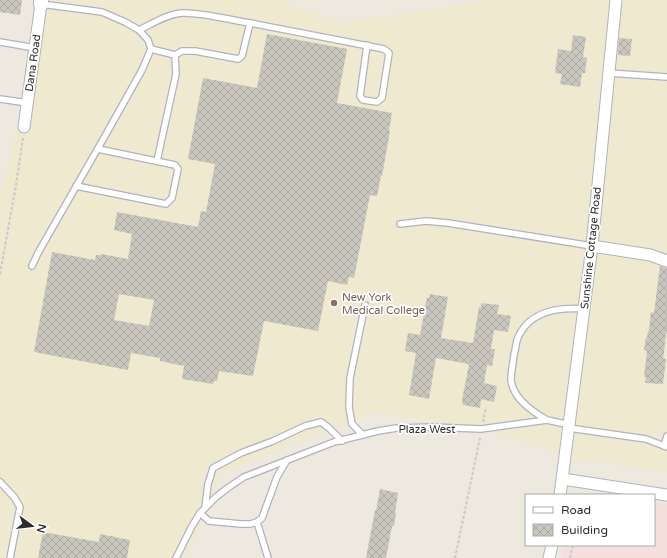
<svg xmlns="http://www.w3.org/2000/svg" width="667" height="558" font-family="'Varela Round',sans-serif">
<defs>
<pattern id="building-cross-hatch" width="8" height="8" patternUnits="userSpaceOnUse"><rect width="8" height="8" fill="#c9c7bd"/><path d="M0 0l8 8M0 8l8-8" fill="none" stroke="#adaba3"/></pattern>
</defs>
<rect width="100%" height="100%" fill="#ede9df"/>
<polygon fill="#eee9cf" points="48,0 282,0 340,23 493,0 661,0 667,1 667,473 574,458 481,429 374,413 222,473 187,558 0,558 0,194"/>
<polygon fill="#f3e0dd" points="654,502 667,504 667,558 562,558 564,545 654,545"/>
<g fill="url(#building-cross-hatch)" fill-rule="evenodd">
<polygon points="0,0 22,0 20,15 0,12"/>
<path d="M267,34L347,49L337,103L392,113L389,131H390L382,176H381L377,196L370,195L354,278L349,277L347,285L328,281L318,331L264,321L253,376L219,371L217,381H214L213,384L182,379L184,366L160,361V358L131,353L128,370L34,352L52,252L95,260L96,255H101V254L128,259L132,234L114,230L117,212L198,227L201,211L206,212L215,164L188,159L203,78L257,88ZM119,294L154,300L149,326L114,320Z"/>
<polygon points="573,35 586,37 583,57 587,58 585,73 582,73 580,87 560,84 562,74 555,73 558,49 571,51"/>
<polygon points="619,38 632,39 630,56 618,55"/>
<polygon points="660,266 667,268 667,334 666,333 664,352 663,359 666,359 663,384 645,383 646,377 644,377 647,351 644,350 646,337 647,338 648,331 649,331 651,312 654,313"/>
<polygon points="430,294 448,297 441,338 473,343 479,307 481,308 481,303 499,305 497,314 511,316 508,332 494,330 491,349 495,349 492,366 487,365 484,383 497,386 494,402 481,399 480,408 463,405 462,400 469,364 436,358 429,399 409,395 416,353 405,351 408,333 420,335 427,298 429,298"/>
<polygon points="380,489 398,493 395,513 396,513 394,526 392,526 386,558 366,558 375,510 376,511"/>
<polygon points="43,532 99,542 100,534 130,540 127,558 38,558"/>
</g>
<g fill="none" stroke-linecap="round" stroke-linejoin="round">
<defs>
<g id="service">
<path d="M139,30C152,24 167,14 182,13C200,12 231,20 250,23"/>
<polyline points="0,42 35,48"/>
<polyline points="151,49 175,55 176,74 157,161"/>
<polyline points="175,55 182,51 195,51 238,59 242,56 250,23 384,49 389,53 382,98 377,102 363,100 360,96 367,45"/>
<polyline points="609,73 667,77"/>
<polyline points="0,99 28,103"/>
<polyline points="76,186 166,204 172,198 178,169 175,165 98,149"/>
<polyline points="400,224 426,221 448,223 592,246"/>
<polyline points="32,266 38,253 105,136 142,70 151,49 148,40 139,30 125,22 102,12 41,4"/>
<path d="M547,420C533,412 513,399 511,380C511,372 513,364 514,355C515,351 516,345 517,340C528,311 557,307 585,309"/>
<polyline points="569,428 646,439 667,447"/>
<polyline points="363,435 352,424 349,407 350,378 365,305"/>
<polyline points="664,446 667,436"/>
<polyline points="0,482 14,497 20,507 10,558"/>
<polyline points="205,508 208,484 213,468 241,453 273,441 305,426 321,422 329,428 342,441"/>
<polyline points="200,513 209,521 241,524 250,524 257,522 262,518 277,477 287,460"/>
<polyline points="257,522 268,558"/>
<polyline points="176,558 192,526 200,513 216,497 229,487 244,477 334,442 378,431 397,428 432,427 481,429 547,420 570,425"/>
</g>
<g id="minor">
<polyline points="24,127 41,4"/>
<polyline points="592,246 650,255 667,261"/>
<polyline points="563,479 667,495"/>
<polyline points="560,495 592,246 616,0"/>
<polyline points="549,558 552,545"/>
</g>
<polyline id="tertiary" points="41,4 41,0"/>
</defs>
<use href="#service" stroke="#b2b2bf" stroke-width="8"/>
<use href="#minor" stroke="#b2b2bf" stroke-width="13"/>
<use href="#tertiary" stroke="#b2b2bf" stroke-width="16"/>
<g stroke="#c8c8c8" stroke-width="2" stroke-dasharray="3 2" stroke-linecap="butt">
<polyline points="0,274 16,185 23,138"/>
<polyline points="483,422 486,407"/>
<polyline points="455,558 480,438"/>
<polyline points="570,558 573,545"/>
</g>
<use href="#service" stroke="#fff" stroke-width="5.5"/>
<use href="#minor" stroke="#fff" stroke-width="11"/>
<use href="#tertiary" stroke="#fff" stroke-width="14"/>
</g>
<circle fill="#8d6e63" stroke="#fff" stroke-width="1.5" cx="334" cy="303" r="4"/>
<g text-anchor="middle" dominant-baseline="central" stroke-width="3.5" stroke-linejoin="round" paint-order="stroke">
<g font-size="11" fill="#2c2c2c" stroke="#fff">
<text transform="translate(33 63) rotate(-82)">Dana Road</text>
<text transform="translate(591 248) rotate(-84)">Sunshine Cottage Road</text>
<text x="427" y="429">Plaza West</text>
</g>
<g font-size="11" fill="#785e54" stroke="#fff" text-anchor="start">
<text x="342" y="297">New York<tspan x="342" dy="13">Medical College</tspan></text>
</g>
</g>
<rect x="525" y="494" width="130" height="52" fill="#ffffff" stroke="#ababab"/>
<rect x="533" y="507" width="20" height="6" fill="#ffffff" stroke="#ababab"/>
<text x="561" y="514" font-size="12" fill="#2c2c2c">Road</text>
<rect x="533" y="524" width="20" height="12" fill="url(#building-cross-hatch)" stroke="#ababab"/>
<text x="561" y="534" font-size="12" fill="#2c2c2c">Building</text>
<g transform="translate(32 526) rotate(105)" stroke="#ffffff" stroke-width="3" paint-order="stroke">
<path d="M0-3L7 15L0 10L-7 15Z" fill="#2c2c2c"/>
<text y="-6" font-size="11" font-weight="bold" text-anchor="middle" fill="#2c2c2c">N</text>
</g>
</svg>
